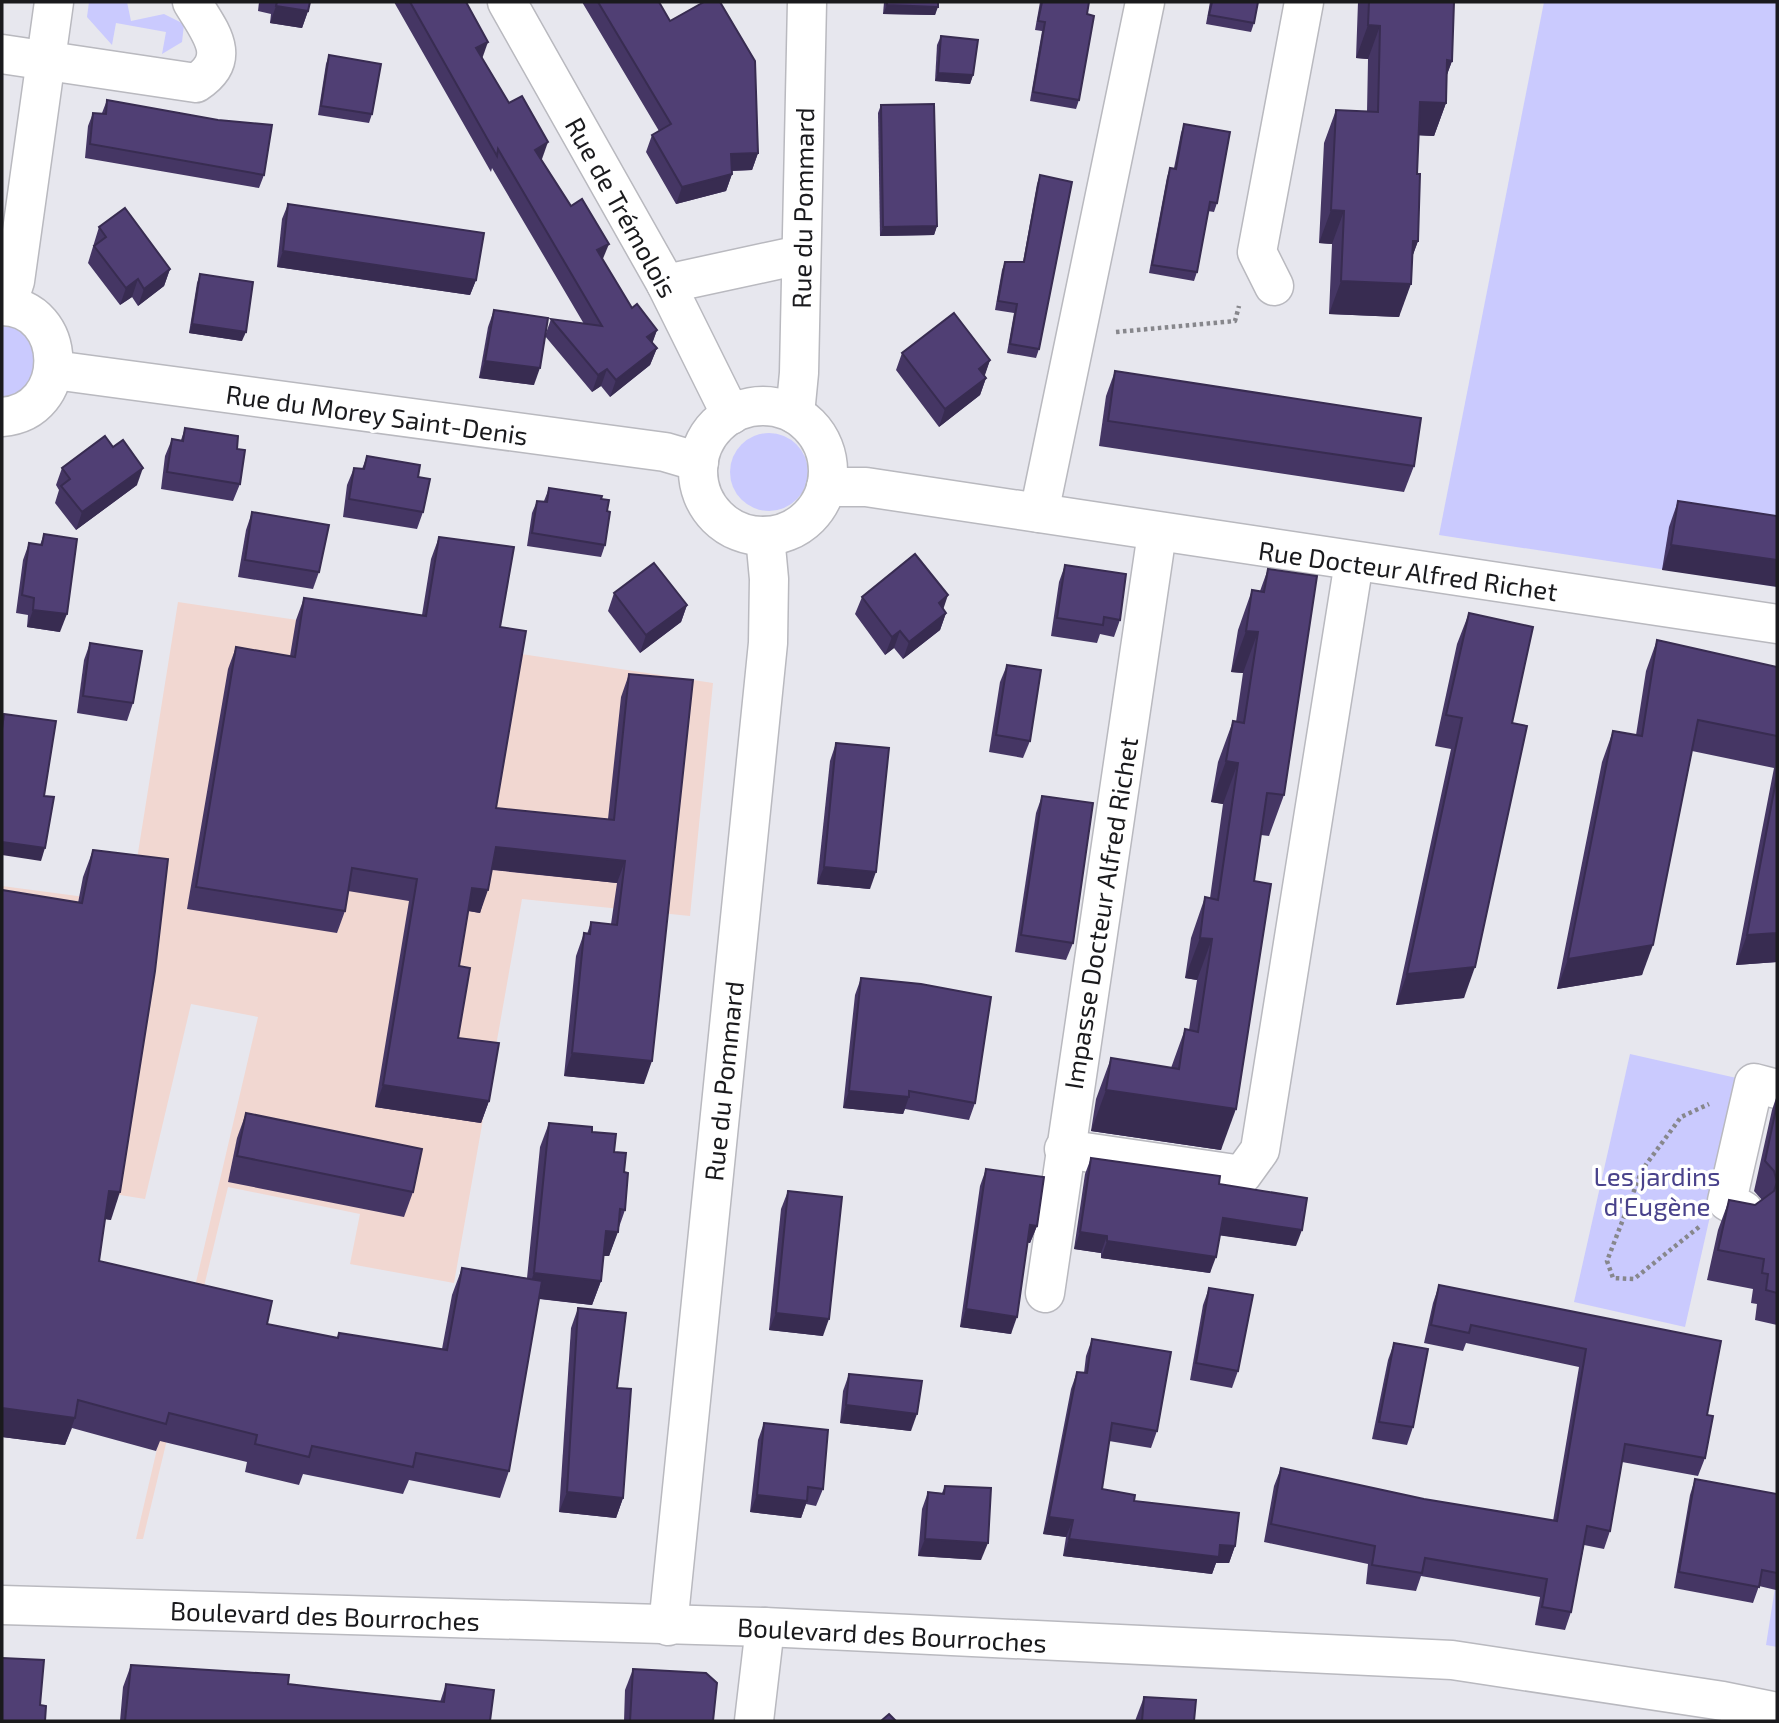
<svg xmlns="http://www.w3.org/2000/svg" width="1779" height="1723" font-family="'Exo 2',sans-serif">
<rect width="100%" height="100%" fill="#e7e7ee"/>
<polygon fill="#f1d7d1" points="178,602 713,683 690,916 522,899 454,1283 350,1264 360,1214 228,1187 143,1539 136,1539 258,1017 191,1004 145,1199 2,1176 2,886 130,903"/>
<g fill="#cacafe">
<polygon points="89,2 127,2 131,21 164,14 184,24 182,42 162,54 166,32 116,23 112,45 87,17"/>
<polygon points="1544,2 1777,2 1777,587 1439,535"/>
<polygon points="2,317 24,324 42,374 2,404"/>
<circle cx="769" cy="472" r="39"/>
<polygon points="1630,1054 1741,1079 1685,1327 1574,1302"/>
<polygon points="1777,1575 1777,1647 1766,1645"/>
</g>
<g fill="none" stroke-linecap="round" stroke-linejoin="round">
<defs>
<g id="minor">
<polyline points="507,2 666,284 731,415"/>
<path d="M2,54L196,83C234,58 210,32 192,2"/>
<polyline points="666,284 800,255"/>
<polyline points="1274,286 1257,252 1304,2"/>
<path d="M2,306C69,307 72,412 2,417"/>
<polyline points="7,306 15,281 54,2"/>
<polyline points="54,370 665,452 699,462"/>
<circle cx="763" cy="471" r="65"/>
<polyline points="795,414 799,373 807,2"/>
<polyline points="826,487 866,487 1777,624"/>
<polyline points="1039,513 1145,2"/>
<polyline points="1064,1149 1242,1175 1260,1150 1354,562"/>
<polyline points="1744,1211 1727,1201 1754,1083 1777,1089"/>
<polyline points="1045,1293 1157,533"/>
<polyline points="668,1626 768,643 769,579 765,536"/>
<polyline points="754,1721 765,1627"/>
</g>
<polyline id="major" points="2,1605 765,1627 1452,1660 1723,1701 1777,1712"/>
</defs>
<use href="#minor" stroke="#b9b9bf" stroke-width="41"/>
<use href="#major" stroke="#b9b9bf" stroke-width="41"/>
<g stroke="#87878c" stroke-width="4.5" stroke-dasharray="3.5 3.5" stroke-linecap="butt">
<polyline points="1116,332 1235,321 1239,306"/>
<polyline points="1699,1227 1634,1279 1613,1278 1607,1261 1642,1170 1681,1117 1709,1104"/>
</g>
<use href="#minor" stroke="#fff" stroke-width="38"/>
<use href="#major" stroke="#fff" stroke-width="38"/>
</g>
<g fill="#453664">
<polygon points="259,2 310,2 308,11 302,28 270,23 271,14 258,11"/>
<polygon points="394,2 451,2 482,58 542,159 541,159 632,308 657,330 652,343 657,348 650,365 610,397 601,386 592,392 545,336 551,319 584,324 492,168 491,172"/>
<polygon points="582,2 659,2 670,21 758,153 752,170 732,171 732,174 726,191 676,204 646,152 652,135 659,131"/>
<polygon points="884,2 938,2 935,15 883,14"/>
<polygon points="1040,2 1089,2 1087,14 1079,100 1076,109 1030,101 1042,31 1035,30"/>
<polygon points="1210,2 1258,2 1254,23 1251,32 1206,24"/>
<polygon points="1358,2 1454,2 1452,61 1446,77 1446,103 1434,136 1419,135 1417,174 1418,241 1412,257 1399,317 1329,314 1332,244 1319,243 1324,143 1336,110 1367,112 1368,59 1356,58"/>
<polygon points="941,36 973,75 970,84 935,81 937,45"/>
<polygon points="329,55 372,114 369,123 318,115 326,64"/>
<polygon points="107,100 264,175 259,188 85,158 88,126 93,113 102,113"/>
<polygon points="881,105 937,226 934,235 880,236 878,113"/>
<polygon points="1184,124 1217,203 1214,212 1208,211 1197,272 1194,281 1149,273 1167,177 1170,168 1174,168 1181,133"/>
<polygon points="1040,175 1039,349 1036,358 1007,353 1014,313 995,310 1002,270 1005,262 1023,262 1037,184"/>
<polygon points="288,204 476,280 470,295 277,267 282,219"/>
<polygon points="99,227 170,269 164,286 138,306 132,297 120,305 88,263"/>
<polygon points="200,274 242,341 189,333 197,283"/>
<polygon points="494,310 534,385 479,378 488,327"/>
<polygon points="902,353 990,360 984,376 986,378 980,395 939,427 896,370"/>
<polygon points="1115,371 1414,466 1404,492 1099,446 1106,396"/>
<polygon points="185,428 240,484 233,501 161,489 165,456 172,439 181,440"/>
<polygon points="367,456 418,477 423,512 417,529 343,517 347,485 354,468 362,469"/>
<polygon points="62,468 137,485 76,530 55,503 59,490 56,485"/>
<polygon points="549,488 601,499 607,511 605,545 601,557 527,546 532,513 537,501 544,501"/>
<polygon points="1678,501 1777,516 1662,570 1669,527"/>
<polygon points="252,512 319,572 313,589 238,577 246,530"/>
<polygon points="44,534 60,632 27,627 28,615 16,613 23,560 29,543 40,545"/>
<polygon points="439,537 500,627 496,808 608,819 621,697 629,674 644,1084 564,1076 576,956 584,933 587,934 591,922 611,924 617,883 492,870 480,913 468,911 459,966 458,1038 489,1101 481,1123 375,1107 409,901 348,891 345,911 337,933 187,909 228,669 236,647 290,656 296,620 304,598 422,615 431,559"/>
<polygon points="1065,565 1120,620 1114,637 1100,634 1097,643 1051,636 1059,582"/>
<polygon points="1268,569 1284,795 1269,836 1261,835 1254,881 1221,1150 1091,1131 1096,1099 1111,1058 1171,1068 1185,1029 1189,1030 1197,980 1185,978 1191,938 1205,897 1210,898 1223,804 1211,802 1218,762 1233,721 1236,722 1243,673 1231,672 1238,630 1252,590 1260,591"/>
<polygon points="614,593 687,605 681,622 640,653 608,611"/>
<polygon points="862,597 943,609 946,613 940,630 903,659 894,648 885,655 855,614"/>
<polygon points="1469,613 1512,723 1464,998 1396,1005 1451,749 1435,746 1457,644"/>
<polygon points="1657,640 1777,667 1777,962 1736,965 1774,768 1692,751 1642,975 1557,989 1602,762 1613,731 1636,735 1646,671"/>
<polygon points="90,643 133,703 127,721 77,713 84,660"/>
<polygon points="1007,665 1030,741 1023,758 989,752 1000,682"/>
<polygon points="836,743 870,889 817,884 830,761"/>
<polygon points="1042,796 1073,943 1066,960 1015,952 1036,813"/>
<polygon points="93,850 111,1220 105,1219 99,1261 267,1324 337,1338 339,1333 442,1349 452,1295 462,1268 527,1278 540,1147 549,1123 592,1132 614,1152 624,1172 625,1210 609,1256 603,1256 601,1281 592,1305 539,1299 509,1471 500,1498 409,1480 403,1494 303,1474 299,1485 245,1472 247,1462 160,1441 156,1451 72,1428 65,1445 2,1437 2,890 78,903 83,877"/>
<polygon points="861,978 975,1103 969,1120 905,1109 903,1114 843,1108 855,995"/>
<polygon points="1777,1095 1777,1325 1755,1320 1757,1304 1751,1303 1753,1289 1707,1280 1718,1230 1729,1200 1755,1205 1762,1200 1754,1191 1772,1110"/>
<polygon points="246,1113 413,1192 404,1217 228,1182 237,1138"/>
<polygon points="1091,1158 1219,1184 1296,1246 1220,1235 1210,1273 1101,1258 1101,1253 1074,1249 1085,1174"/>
<polygon points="986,1169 1037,1226 1030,1243 1027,1242 1011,1334 960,1327 980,1186"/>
<polygon points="788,1191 823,1336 769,1330 781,1209"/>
<polygon points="1439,1285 1721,1341 1707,1415 1705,1458 1698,1476 1622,1462 1610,1531 1604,1549 1584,1545 1571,1612 1565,1630 1535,1625 1540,1597 1421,1576 1416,1591 1366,1584 1368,1564 1264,1542 1274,1486 1281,1468 1424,1499 1553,1521 1579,1367 1466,1343 1463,1351 1424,1343 1433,1303"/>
<polygon points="1209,1288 1238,1371 1232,1388 1190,1380 1203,1305"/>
<polygon points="578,1308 617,1388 623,1498 616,1518 559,1512 571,1328"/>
<polygon points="1092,1339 1157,1431 1151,1448 1109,1441 1102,1489 1134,1501 1235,1546 1229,1563 1216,1563 1212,1574 1063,1556 1066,1537 1043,1534 1071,1389 1077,1372 1084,1373 1086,1356"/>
<polygon points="1394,1343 1413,1427 1407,1445 1372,1439 1388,1360"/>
<polygon points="849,1374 911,1431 840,1423 843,1391"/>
<polygon points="764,1423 823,1489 816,1506 806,1504 801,1518 750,1512 758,1440"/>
<polygon points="1695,1479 1777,1494 1777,1585 1776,1590 1759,1586 1753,1603 1674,1588 1690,1495"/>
<polygon points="945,1486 981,1560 918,1556 922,1509 928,1492 942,1493"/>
<polygon points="131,1665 440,1702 446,1684 490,1721 120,1721 123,1687"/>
<polygon points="633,1669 713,1721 624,1721 625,1690"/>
<polygon points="1144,1697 1194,1721 1135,1721"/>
</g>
<g fill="#382c51">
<polygon points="887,5 938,7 935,15 883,14"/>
<polygon points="276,6 308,11 302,28 270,23"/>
<polygon points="1368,25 1380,26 1368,59 1356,58"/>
<polygon points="488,42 482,59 476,48"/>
<polygon points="1447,60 1452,61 1440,94"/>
<polygon points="938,73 973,75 970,84 935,81"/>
<polygon points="1420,102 1446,103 1434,136 1408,135"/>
<polygon points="548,142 542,159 529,167 535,150"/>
<polygon points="758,153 752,170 725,171 731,154"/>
<polygon points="732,174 726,191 676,204 682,187"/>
<polygon points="1331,210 1344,211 1332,244 1319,243"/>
<polygon points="937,226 934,235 880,236 883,227"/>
<polygon points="1413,241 1418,241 1406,274"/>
<polygon points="609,244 602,261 597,250"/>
<polygon points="283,251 476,280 470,295 277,267"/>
<polygon points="170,269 164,286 138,306 144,289"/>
<polygon points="138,279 132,297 120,305 126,288"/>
<polygon points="1341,281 1411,284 1399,317 1329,314"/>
<polygon points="192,324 246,332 242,341 189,333"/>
<polygon points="657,330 651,347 647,337"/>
<polygon points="657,348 650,365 610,397 616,380"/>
<polygon points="990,360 984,378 979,369"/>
<polygon points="485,361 540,368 534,385 479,378"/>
<polygon points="607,369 601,386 592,392 598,375"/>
<polygon points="986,378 980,395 939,427 945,409"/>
<polygon points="143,468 137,485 76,530 82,512"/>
<polygon points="1671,545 1777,560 1777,587 1662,570"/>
<polygon points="948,595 942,613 939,603"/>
<polygon points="687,605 681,622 640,653 646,635"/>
<polygon points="33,610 67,614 60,632 27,627"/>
<polygon points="946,613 940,630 903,659 909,642"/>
<polygon points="900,631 894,648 885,655 892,637"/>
<polygon points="1246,631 1258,632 1243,673 1231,672"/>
<polygon points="1226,761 1238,763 1223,804 1211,802"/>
<polygon points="2,842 45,848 41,861 2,855"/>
<polygon points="496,847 625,861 617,883 488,869"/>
<polygon points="824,867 876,872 870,889 817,884"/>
<polygon points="472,888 488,890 480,913 464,910"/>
<polygon points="1777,933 1777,962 1736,965 1747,935"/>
<polygon points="1200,938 1212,939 1197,980 1185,978"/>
<polygon points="1653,945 1642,975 1557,989 1568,959"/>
<polygon points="1475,967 1464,998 1396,1005 1407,974"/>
<polygon points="572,1053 652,1061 644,1084 564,1076"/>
<polygon points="383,1085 489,1101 481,1123 375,1107"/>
<polygon points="1106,1090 1236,1109 1221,1150 1091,1131"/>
<polygon points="849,1091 909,1097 903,1114 843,1108"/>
<polygon points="109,1191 120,1192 111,1220 99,1218"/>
<polygon points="1223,1218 1302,1230 1296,1246 1217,1235"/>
<polygon points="1030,1225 1037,1226 1030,1243 1024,1242"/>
<polygon points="606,1231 618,1232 609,1256 597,1256"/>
<polygon points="1080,1232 1107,1236 1101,1253 1074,1249"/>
<polygon points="1107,1241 1216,1257 1210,1273 1101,1258"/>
<polygon points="534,1273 601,1281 592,1305 525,1297"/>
<polygon points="966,1309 1017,1317 1011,1334 960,1327"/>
<polygon points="776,1313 829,1319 823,1336 769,1330"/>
<polygon points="846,1405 917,1414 911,1431 840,1423"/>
<polygon points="2,1408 75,1418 65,1445 2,1437"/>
<polygon points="567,1492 623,1498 616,1518 559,1512"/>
<polygon points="757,1495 807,1501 801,1518 750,1512"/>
<polygon points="1049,1517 1073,1520 1066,1537 1043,1534"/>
<polygon points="925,1539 988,1543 981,1560 918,1556"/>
<polygon points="1069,1539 1220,1545 1235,1546 1229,1563 1216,1563 1212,1574 1063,1556"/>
</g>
<g fill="#503f74" stroke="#382c51" stroke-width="2">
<polygon points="277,2 310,2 308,11 276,6"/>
<polygon points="410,2 466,2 488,42 476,48 509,103 522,96 548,142 535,150 571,206 582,199 609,244 597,250 632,308 637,304 657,330 647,337 657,348 616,380 607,369 598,375 551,319 602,326 498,149 497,156"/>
<polygon points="598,2 659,2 670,21 704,2 720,2 755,61 758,153 731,154 732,174 682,187 652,135 671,124"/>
<polygon points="887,2 938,2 938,7 887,5"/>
<polygon points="1042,2 1089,2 1087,14 1094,16 1079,100 1033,92 1045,22 1038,21"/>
<polygon points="1212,2 1258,2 1254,23 1209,15"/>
<polygon points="1369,2 1454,2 1452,61 1447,60 1446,103 1420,102 1417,174 1420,174 1418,241 1413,241 1411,284 1341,281 1344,211 1331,210 1336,110 1378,112 1380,26 1368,25"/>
<polygon points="941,36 978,40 973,75 938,73"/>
<polygon points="329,55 381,64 372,114 321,106"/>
<polygon points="107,100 218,120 272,125 264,175 90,144 93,113 106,114"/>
<polygon points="934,104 937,226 883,227 881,105"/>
<polygon points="1184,124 1230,132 1217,203 1210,202 1197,272 1152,265 1170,168 1176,169"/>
<polygon points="1040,175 1072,182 1039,349 1010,344 1017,304 998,301 1005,262 1024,262"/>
<polygon points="288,204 484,233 476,280 283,251"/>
<polygon points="125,208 170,269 144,289 138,279 126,288 94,246 106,237 99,227"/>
<polygon points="200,274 253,282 246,332 192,324"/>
<polygon points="494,310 548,318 540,368 485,361"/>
<polygon points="954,313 990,360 979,369 986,378 945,409 902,353"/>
<polygon points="1115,371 1421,418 1414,466 1108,421"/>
<polygon points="185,428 238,436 237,449 245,450 240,484 167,472 172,439 183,441"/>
<polygon points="105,436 113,447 123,440 143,468 82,512 61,486 70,479 62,468"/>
<polygon points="367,456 420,465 418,477 430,479 423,512 349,499 354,468 364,469"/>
<polygon points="549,488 602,496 601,499 609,500 607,511 610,512 605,545 532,533 537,501 547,502"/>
<polygon points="1678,501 1777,516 1777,560 1671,545"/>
<polygon points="252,512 329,525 319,572 245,560"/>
<polygon points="44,534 77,539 67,614 33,610 34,598 22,595 29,543 42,545"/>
<polygon points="439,537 514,547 500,627 526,631 496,808 614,820 629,674 693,680 652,1061 572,1053 584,933 590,934 591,922 617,925 625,861 496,847 488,890 472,888 459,966 470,968 458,1038 499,1043 489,1101 383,1085 417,879 352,868 345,911 196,887 236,647 295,657 304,598 426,616"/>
<polygon points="915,554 948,595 939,603 946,613 909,642 900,631 892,637 862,597"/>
<polygon points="654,563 687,605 646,635 614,593"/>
<polygon points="1065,565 1126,574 1120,620 1104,617 1103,625 1057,618"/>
<polygon points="1268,569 1317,576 1284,795 1267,793 1254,881 1271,884 1236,1109 1106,1090 1111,1058 1179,1069 1185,1029 1198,1032 1212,939 1200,938 1205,897 1218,900 1238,763 1226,761 1233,721 1244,723 1258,632 1246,631 1252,590 1264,592"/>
<polygon points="1469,613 1533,627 1512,723 1527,726 1475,967 1407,974 1462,718 1446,715"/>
<polygon points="1657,640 1777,667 1777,736 1698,720 1653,945 1568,959 1613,731 1642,736"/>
<polygon points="90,643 142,651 133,703 83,696"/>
<polygon points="1007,665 1041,670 1030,741 996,735"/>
<polygon points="4,714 56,721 44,796 54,797 45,848 2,842 2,729"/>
<polygon points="836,743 889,748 876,872 824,867"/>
<polygon points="1777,775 1777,933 1747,935"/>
<polygon points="1042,796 1093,803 1073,943 1021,935"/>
<polygon points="93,850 168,859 155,971 120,1192 109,1191 99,1261 272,1301 267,1324 338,1338 339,1333 447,1350 462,1268 542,1281 509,1471 416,1453 413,1467 312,1446 309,1457 255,1444 257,1435 169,1413 166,1424 78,1400 75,1418 2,1408 2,890 82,903"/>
<polygon points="861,978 921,984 991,997 975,1103 909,1091 909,1097 849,1091"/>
<polygon points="1777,1104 1777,1293 1766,1290 1768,1274 1762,1273 1764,1259 1718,1250 1729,1200 1755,1205 1774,1191 1777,1182 1774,1171 1765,1161"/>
<polygon points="246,1113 422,1149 413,1192 237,1156"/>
<polygon points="549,1123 592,1127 592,1132 616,1134 614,1152 626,1153 624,1172 628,1173 625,1210 620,1209 618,1232 606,1231 601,1281 534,1273"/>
<polygon points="1091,1158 1220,1176 1219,1184 1307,1198 1302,1230 1223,1218 1216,1257 1107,1241 1107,1236 1080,1232"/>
<polygon points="986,1169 1044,1177 1037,1226 1030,1225 1017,1317 966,1309"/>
<polygon points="788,1191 842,1197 829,1319 776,1313"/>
<polygon points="1439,1285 1721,1341 1707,1415 1713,1416 1705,1458 1625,1444 1610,1531 1587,1526 1571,1612 1542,1607 1547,1579 1425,1558 1422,1573 1372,1565 1375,1546 1271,1524 1281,1468 1424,1499 1557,1521 1586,1349 1471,1325 1469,1333 1431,1325"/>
<polygon points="1209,1288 1253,1295 1238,1371 1196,1363"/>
<polygon points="578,1308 626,1313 617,1388 631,1389 623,1498 567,1492"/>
<polygon points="1092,1339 1171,1352 1157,1431 1112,1423 1102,1489 1135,1495 1134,1501 1239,1513 1235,1546 1220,1545 1219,1557 1069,1539 1073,1520 1049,1517 1077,1372 1087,1373"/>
<polygon points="1394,1343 1428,1349 1413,1427 1379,1422"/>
<polygon points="849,1374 922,1381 917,1414 846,1405"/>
<polygon points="764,1423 828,1430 823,1489 808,1487 807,1501 757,1495"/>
<polygon points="1695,1479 1777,1494 1777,1573 1762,1570 1759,1587 1679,1572"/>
<polygon points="945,1486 991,1488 988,1543 925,1539 928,1492 944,1494"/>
<polygon points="2,1658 44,1660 40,1705 46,1706 45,1721 2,1721"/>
<polygon points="131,1665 289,1675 288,1684 444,1702 446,1684 494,1690 490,1721 125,1721"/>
<polygon points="633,1669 706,1673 717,1683 713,1721 630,1721"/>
<polygon points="1144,1697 1196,1700 1194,1721 1142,1721"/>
<polygon points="889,1714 896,1721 881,1721"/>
</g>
<g text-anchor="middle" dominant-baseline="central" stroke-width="7" stroke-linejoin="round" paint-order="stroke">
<g font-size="26" fill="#1a1a1d" stroke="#fff">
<text transform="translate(622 207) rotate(61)">Rue de Trémolois</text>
<text transform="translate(802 208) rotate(-89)">Rue du Pommard</text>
<text transform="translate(377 414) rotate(8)">Rue du Morey Saint-Denis</text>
<text transform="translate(1408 570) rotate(8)">Rue Docteur Alfred Richet</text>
<text transform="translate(1100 913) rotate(-81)">Impasse Docteur Alfred Richet</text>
<text transform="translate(723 1081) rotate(-84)">Rue du Pommard</text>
<text transform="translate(325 1615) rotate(2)">Boulevard des Bourroches</text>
<text transform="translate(892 1634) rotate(3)">Boulevard des Bourroches</text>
</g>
<g font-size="26" fill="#49428b" stroke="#fff">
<text x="1657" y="1175">Les jardins<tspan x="1657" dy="30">d'Eugène</tspan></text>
</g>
</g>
<rect width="1779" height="1723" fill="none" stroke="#1a1a1d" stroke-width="7"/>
</svg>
